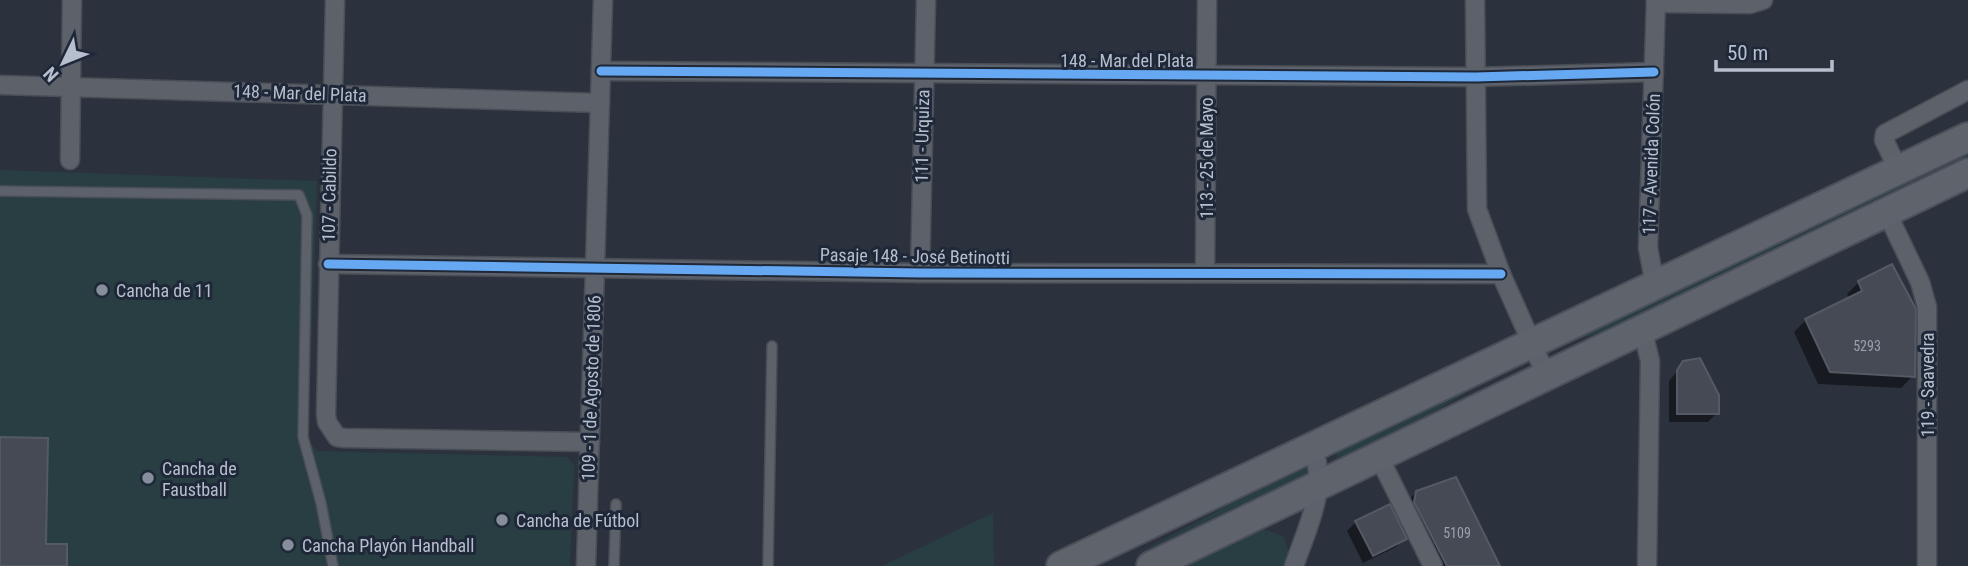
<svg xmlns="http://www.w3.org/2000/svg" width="1968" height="566" font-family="'Roboto Condensed',sans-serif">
<rect width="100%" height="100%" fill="#2c323d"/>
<g fill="#283e43">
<polygon points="1968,149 1968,161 1627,323 1560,346"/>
<polygon points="0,170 317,181 308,441 318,451 566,457 574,465 570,566 0,566"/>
<path d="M1491,374L1492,378C1461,394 1363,458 1336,457L1338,448Z"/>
<polygon points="1311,460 1312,472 1128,558 1212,514 1252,488"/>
<polygon points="993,513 994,566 882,566"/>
<polygon points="1264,529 1284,537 1290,556 1286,566 1181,566"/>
</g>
<g fill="#0007">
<polygon points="1859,282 1913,376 1901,388 1818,384 1794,332 1806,320 1849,299 1847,294"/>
<polygon points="1684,363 1717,413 1708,422 1669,422 1669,381"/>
<polygon points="1417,492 1497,566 1429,566 1404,504"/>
<polygon points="1356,522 1405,539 1396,547 1363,563 1347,531"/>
</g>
<g fill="#454a54" stroke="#545a64" stroke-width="2">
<polygon points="1892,264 1916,309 1915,377 1830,372 1805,319 1862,291 1858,281"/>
<polygon points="1700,358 1719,395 1719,414 1677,414 1677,370 1683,361"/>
<polygon points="0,437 48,438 46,544 67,544 67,566 0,566"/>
<polygon points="1456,477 1500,566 1447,566 1414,502 1416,491"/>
<polygon points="1390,504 1407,539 1373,556 1355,521"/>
</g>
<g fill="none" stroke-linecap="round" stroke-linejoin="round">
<defs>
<g id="lane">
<polyline points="0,191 299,195 307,215 303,437 321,503 333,566"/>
<polyline points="614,566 616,504"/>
<polyline points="768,566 772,346"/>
</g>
<g id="street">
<polyline points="335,0 326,413 327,422 337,437 344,438 590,442"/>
<polyline points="1475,0 1477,209 1501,274 1547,377"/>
<polyline points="1656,3 1750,4 1763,0"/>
<polyline points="601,71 1476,77 1654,72"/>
<polyline points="0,85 600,103"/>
<polyline points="70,160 72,0"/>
<polyline points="1898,169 1884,140 1885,134 1968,90"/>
<polyline points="1887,213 1920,282 1927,307 1927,566"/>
<polyline points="328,264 920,273 1501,274"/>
<polyline points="920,273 926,0"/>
<polyline points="1205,273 1207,0"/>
<polyline points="1655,285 1648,248 1656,0"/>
<polyline points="1642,328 1650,361 1647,566"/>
<polyline points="1379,457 1433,566"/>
<polyline points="586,566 603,0"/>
<path d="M1294,566C1309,523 1327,491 1313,446"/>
</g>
<g id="primary">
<polyline points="1061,566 1968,137"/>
<polyline points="1151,566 1968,173"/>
</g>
</defs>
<use href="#lane" stroke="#494d55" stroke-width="12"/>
<use href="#street" stroke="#494d55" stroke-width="21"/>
<use href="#primary" stroke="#4a4f59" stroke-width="32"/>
<use href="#lane" stroke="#5c616a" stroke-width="9"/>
<use href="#street" stroke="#5c616a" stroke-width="18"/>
<use href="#primary" stroke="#5f636b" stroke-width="28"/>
<defs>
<g id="cycleway">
<polyline points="601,71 1476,77 1654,72"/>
<polyline points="328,264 920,273 1501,274"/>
</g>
</defs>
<use href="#cycleway" stroke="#1e2838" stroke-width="13"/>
<use href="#cycleway" stroke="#66a8f1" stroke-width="9"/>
</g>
<g fill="#868d9b" stroke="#1e2838" stroke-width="2.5">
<circle cx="102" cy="290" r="7"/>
<circle cx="148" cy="478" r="7"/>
<circle cx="502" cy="520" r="7"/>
<circle cx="288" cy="545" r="7"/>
</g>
<g text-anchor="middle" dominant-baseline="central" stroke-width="6" stroke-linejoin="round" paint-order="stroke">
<g font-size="14" fill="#9aa1af">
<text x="1867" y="346">5293</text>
<text x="1457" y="533">5109</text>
</g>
<g font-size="18" fill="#b7becd" stroke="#1e2838">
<text x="1127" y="60">148 - Mar del Plata</text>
<text transform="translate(300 93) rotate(2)">148 - Mar del Plata</text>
<text transform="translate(922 136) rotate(-89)">111 - Urquiza</text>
<text transform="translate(1206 158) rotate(-90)">113 - 25 de Mayo</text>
<text transform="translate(1651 164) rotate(-88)">117 - Avenida Colón</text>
<text transform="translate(329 195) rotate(-89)">107 - Cabildo</text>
<text transform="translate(915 256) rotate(1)">Pasaje 148 - José Betinotti</text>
<text transform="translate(1927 385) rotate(-90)">119 - Saavedra</text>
<text transform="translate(591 388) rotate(-88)">109 - 1 de Agosto de 1806</text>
</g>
<g font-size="18" fill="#b7becd" stroke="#1e2838" text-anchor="start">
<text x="116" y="290">Cancha de 11</text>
<text x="162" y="468">Cancha de<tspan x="162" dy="21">Faustball</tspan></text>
<text x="516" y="520">Cancha de Fútbol</text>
<text x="302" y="545">Cancha Playón Handball</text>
</g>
</g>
<g transform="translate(63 63) rotate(227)" stroke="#1e2838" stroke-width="5" paint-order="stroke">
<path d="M0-5L12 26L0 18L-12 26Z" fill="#b7becd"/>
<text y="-10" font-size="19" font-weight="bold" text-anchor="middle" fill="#b7becd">N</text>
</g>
<path d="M1716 60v10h116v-10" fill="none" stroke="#b7becd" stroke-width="3.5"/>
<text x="1727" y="60" font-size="21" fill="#b7becd" stroke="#1e2838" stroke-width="5" paint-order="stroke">50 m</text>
</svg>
